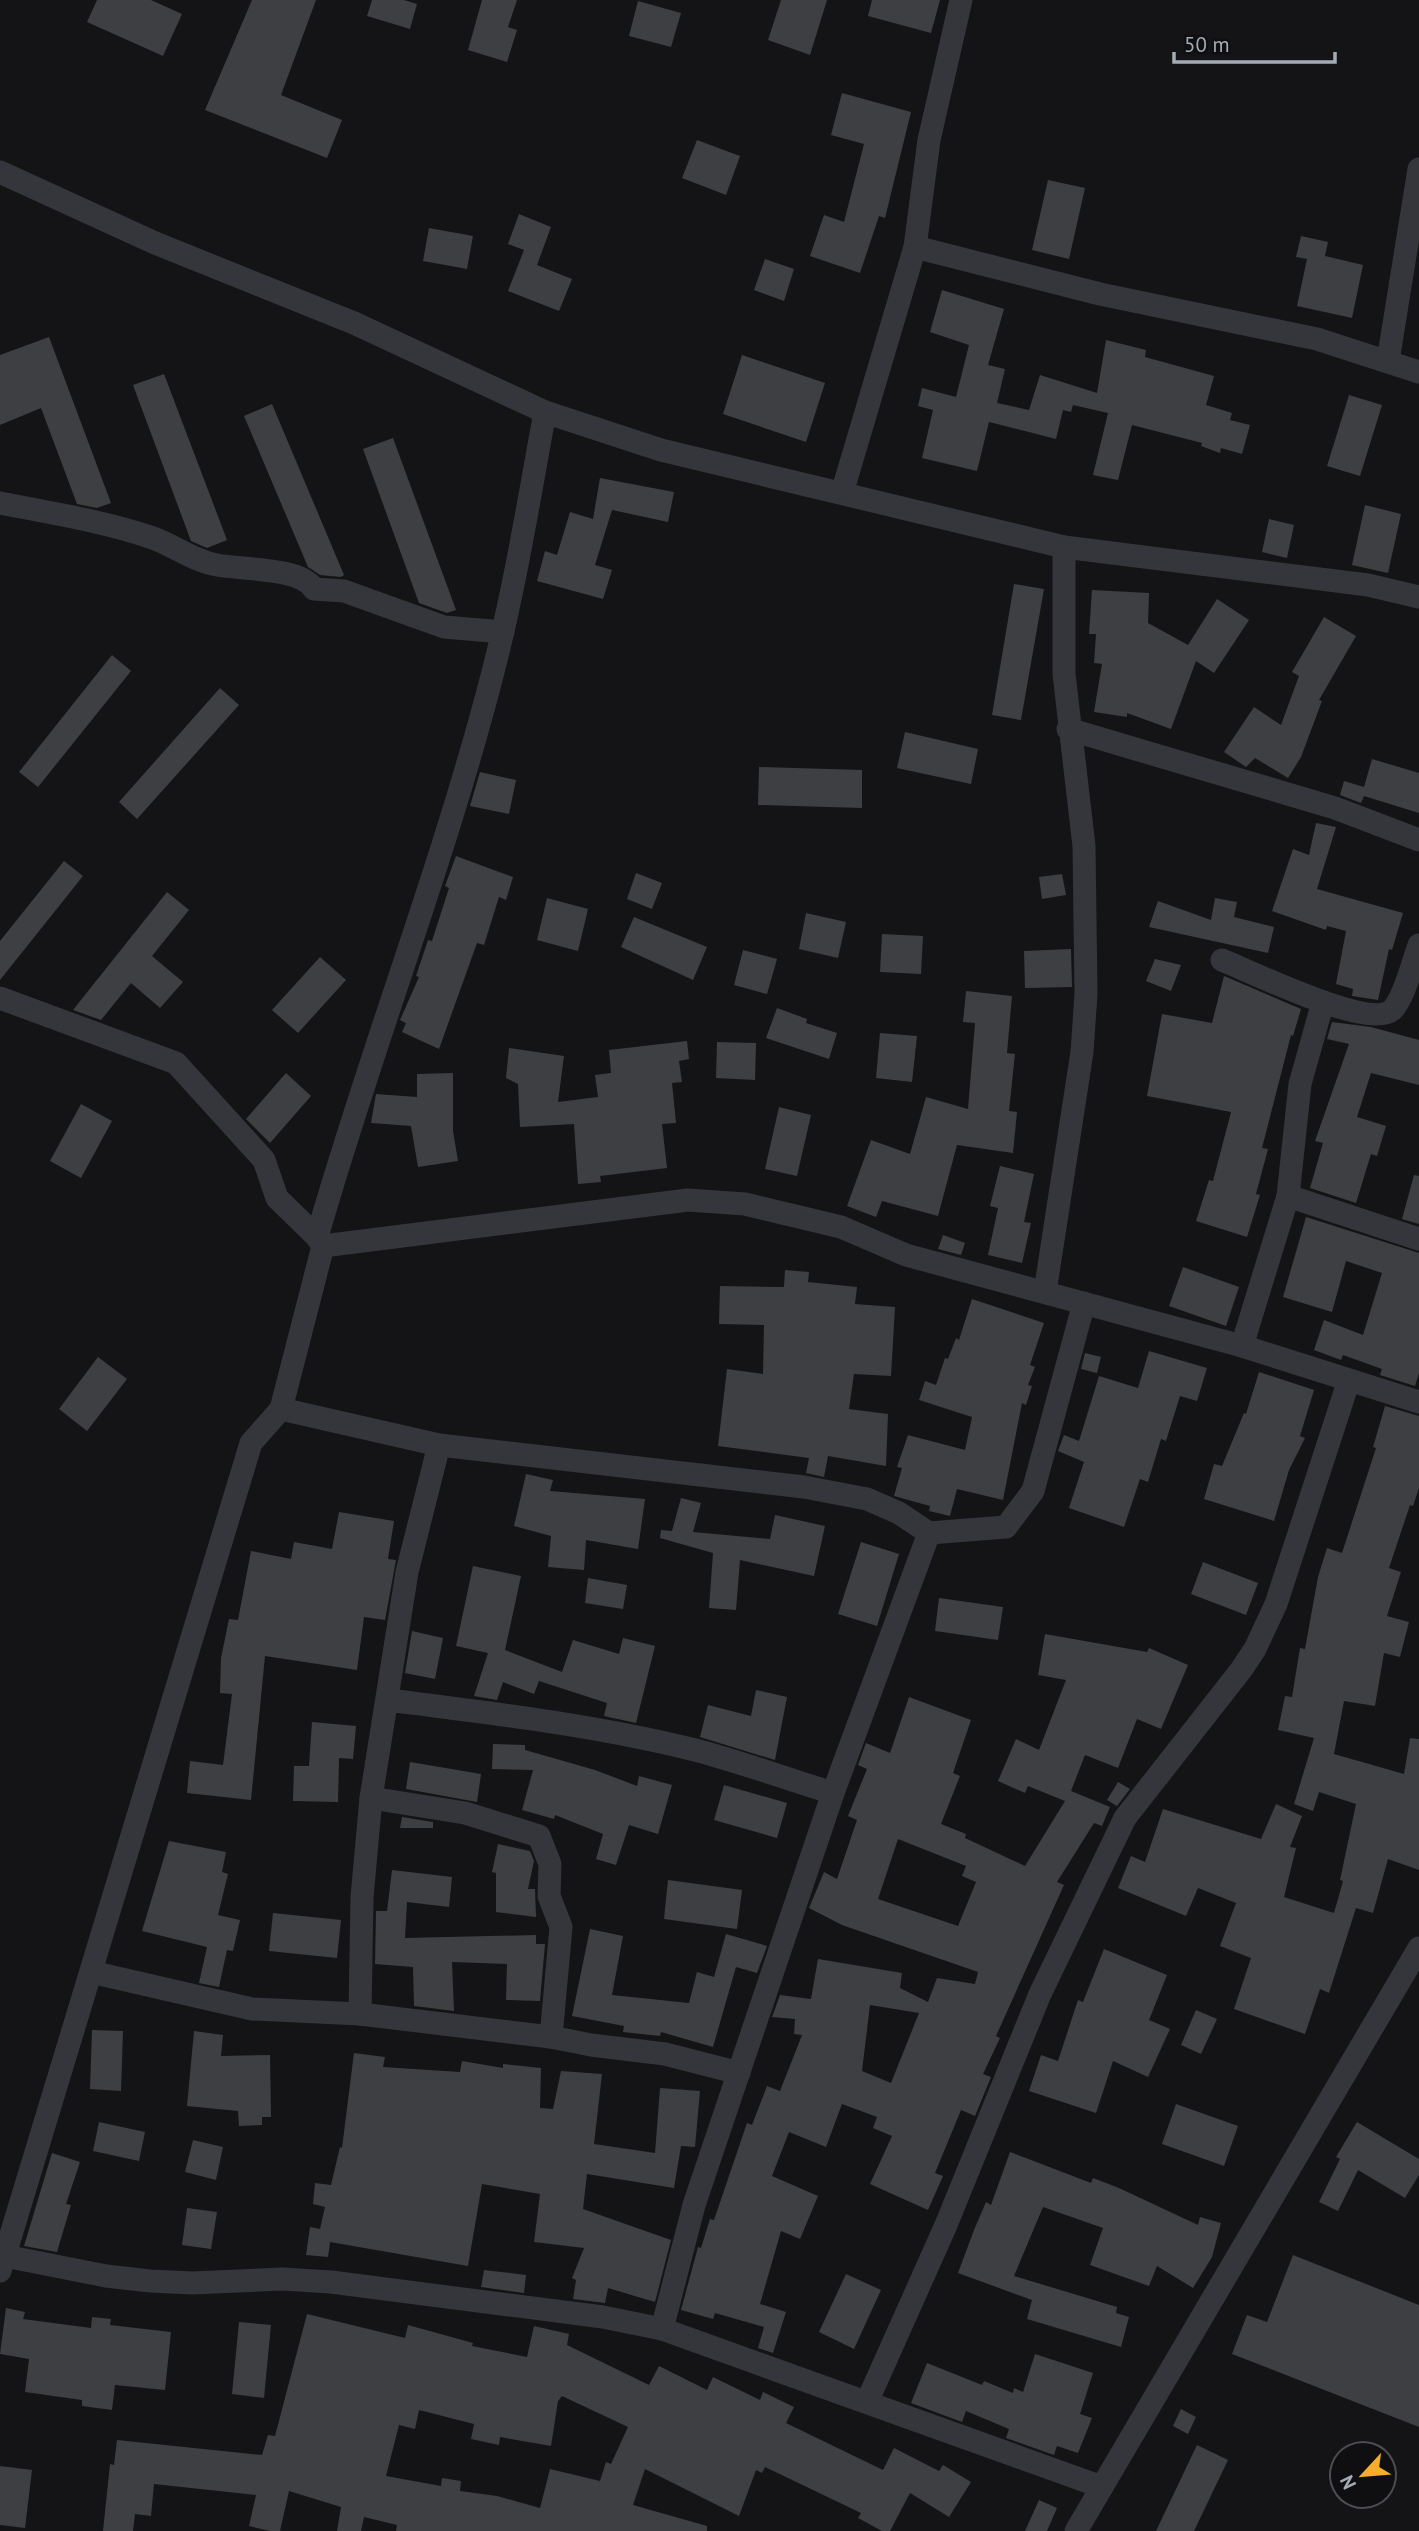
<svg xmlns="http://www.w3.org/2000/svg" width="1419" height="2531" font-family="'PT Sans',sans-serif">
<rect width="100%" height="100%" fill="#141416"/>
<g fill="#3e3f43" fill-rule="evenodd">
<polygon points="97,0 151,0 182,14 163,56 87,22"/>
<polygon points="252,0 316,0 281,95 342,120 327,158 205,110"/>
<polygon points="372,0 404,0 417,4 410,29 367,16"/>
<polygon points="482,0 517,0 508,27 517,30 507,62 468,50"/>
<polygon points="781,0 827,0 810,55 768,40"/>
<polygon points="872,0 940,0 931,33 868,16"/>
<polygon points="638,1 681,13 671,47 629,36"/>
<polygon points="842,93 911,112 885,218 879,216 860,273 810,256 824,215 844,222 864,144 831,135"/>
<polygon points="697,140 740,156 726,195 682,178"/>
<polygon points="1048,180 1085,188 1069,259 1032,250"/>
<polygon points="519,214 551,227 537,265 572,279 559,311 508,291 524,250 508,244"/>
<polygon points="429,228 473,236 467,269 423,261"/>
<polygon points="1301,236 1328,242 1325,256 1363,265 1352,318 1297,306 1307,259 1296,257"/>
<polygon points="765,259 794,269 784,301 754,290"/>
<polygon points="942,290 1004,309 988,365 1005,369 997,403 1029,410 1040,375 1097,393 1106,340 1146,350 1145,357 1214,376 1206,405 1232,413 1230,420 1250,425 1242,454 1221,448 1220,453 1201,446 1202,443 1132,425 1118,480 1093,475 1108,413 1073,405 1071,412 1063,410 1056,439 989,422 977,471 922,458 933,410 918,406 922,388 956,397 969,345 930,332"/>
<polygon points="49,337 111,503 97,508 77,504 41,408 0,425 0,355"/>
<polygon points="742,355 825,383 806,442 723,414"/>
<polygon points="164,374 227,540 207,548 191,541 133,385"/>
<polygon points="1349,395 1382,405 1360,476 1327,466"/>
<polygon points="272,404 344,575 341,577 320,575 308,567 244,416"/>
<polygon points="393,438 456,610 447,613 419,603 363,449"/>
<polygon points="600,478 674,492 668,522 612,510 595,565 612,570 603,599 537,581 545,551 557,555 570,512 593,519"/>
<polygon points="1365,505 1401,514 1388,573 1352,565"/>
<polygon points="1269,519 1294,525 1287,558 1262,552"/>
<polygon points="1014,584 1044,589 1021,720 992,715"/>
<polygon points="1092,590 1149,593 1148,623 1188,645 1217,599 1249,620 1214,673 1196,661 1171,729 1127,713 1127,717 1094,712 1102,664 1094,663 1096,634 1089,634"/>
<polygon points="1324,617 1356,636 1319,700 1322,701 1301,757 1288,778 1255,758 1246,767 1224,752 1254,707 1281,725 1299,676 1292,672"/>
<polygon points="112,655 131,671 38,787 19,772"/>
<polygon points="220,688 239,705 137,819 119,802"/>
<polygon points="905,732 978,749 971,784 897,768"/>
<polygon points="1372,759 1419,773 1419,813 1364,796 1361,803 1340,795 1344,781 1364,787"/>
<polygon points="759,767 862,770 862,808 758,805"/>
<polygon points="480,772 516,780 509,814 470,806"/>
<polygon points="1316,823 1336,827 1317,889 1403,913 1392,950 1389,949 1378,1000 1352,996 1353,989 1336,984 1346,931 1327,926 1326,930 1272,911 1293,849 1309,855"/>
<polygon points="456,856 513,877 506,900 499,897 484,945 477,943 439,1049 402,1032 406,1023 400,1020 419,977 416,976 428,940 432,941 449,888 445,886"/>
<polygon points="64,861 83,876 0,980 0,941"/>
<polygon points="636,873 662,883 652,909 627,899"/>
<polygon points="1062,874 1066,895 1042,899 1039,877"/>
<polygon points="167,892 189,910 152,956 183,982 160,1008 131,983 101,1020 73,1010"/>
<polygon points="547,898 588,909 578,951 537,940"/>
<polygon points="1215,898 1237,902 1234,917 1274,927 1268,953 1149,927 1158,901 1211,920"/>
<polygon points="806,913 846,922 838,958 799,949"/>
<polygon points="634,917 707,947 693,980 621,947"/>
<polygon points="882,934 923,936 921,974 880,972"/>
<polygon points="1071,949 1072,987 1025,988 1024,951"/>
<polygon points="743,950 777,959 767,994 734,985"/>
<polygon points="320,957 346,980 298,1033 272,1010"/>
<polygon points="1155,959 1181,965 1171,991 1146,981"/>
<polygon points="1224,976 1301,1009 1293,1036 1291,1035 1262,1148 1268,1149 1256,1194 1260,1195 1247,1237 1196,1221 1209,1180 1213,1181 1231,1112 1147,1096 1162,1014 1212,1023"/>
<polygon points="966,991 1012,996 1007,1053 1015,1054 1009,1111 1017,1112 1013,1153 957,1145 938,1216 882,1201 876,1217 847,1206 871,1140 910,1154 926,1097 968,1109 975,1023 963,1022"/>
<polygon points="777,1008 807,1019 806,1023 837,1033 829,1059 766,1038"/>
<polygon points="1332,1022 1371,1027 1419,1040 1419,1085 1371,1073 1357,1117 1386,1126 1377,1156 1371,1154 1356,1203 1310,1188 1323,1143 1315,1141 1349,1044 1327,1039"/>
<polygon points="880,1033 917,1036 912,1082 876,1078"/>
<polygon points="687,1041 689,1059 679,1061 682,1082 672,1083 676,1123 662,1124 667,1168 600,1176 601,1182 578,1184 574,1124 520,1127 518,1084 506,1078 509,1048 564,1056 558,1102 598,1097 595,1075 611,1073 609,1050"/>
<polygon points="717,1042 756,1043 755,1080 716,1078"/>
<polygon points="286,1073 311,1096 270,1143 246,1119"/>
<polygon points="453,1073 453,1131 458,1161 418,1167 411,1126 371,1123 376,1094 417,1097 417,1074"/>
<polygon points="81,1104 112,1121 81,1178 50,1161"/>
<polygon points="779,1107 811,1115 797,1176 765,1169"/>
<polygon points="1000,1166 1034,1174 1024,1222 1031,1223 1022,1263 988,1255 998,1208 990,1206"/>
<polygon points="1414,1175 1419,1176 1419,1224 1402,1219"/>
<polygon points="1306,1217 1419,1253 1419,1373 1415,1386 1380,1375 1382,1369 1343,1355 1341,1360 1314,1350 1324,1320 1363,1335 1382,1273 1346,1261 1332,1312 1283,1297"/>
<polygon points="943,1235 965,1243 961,1255 938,1249"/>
<polygon points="1183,1267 1239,1287 1226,1326 1169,1306"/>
<polygon points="785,1270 809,1272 808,1282 857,1287 855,1304 895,1307 891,1376 854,1374 849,1409 888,1414 886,1466 828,1456 824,1477 806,1473 809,1458 718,1446 727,1369 763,1374 764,1325 719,1324 720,1286 784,1287"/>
<polygon points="972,1299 1044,1323 1030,1365 1035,1367 1028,1385 1032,1386 1026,1405 1022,1403 1003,1500 957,1489 950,1516 929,1511 930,1506 894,1496 902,1468 897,1467 908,1435 965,1450 972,1417 919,1400 925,1381 936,1385 945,1358 948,1359 956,1338 959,1340"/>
<polygon points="1149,1351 1207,1368 1197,1401 1180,1396 1166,1441 1161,1439 1148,1482 1140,1479 1124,1527 1069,1508 1084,1462 1058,1451 1064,1435 1079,1441 1099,1376 1138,1388"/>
<polygon points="1085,1353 1101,1357 1097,1373 1081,1369"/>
<polygon points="98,1357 127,1379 87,1431 59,1409"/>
<polygon points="1259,1372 1314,1390 1300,1436 1305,1438 1289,1470 1274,1521 1204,1499 1214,1464 1222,1466 1244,1413 1246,1414"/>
<polygon points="1385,1406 1419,1416 1419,1488 1413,1506 1410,1505 1389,1568 1401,1572 1387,1616 1409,1622 1400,1657 1384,1653 1375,1706 1344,1701 1334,1754 1404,1774 1410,1738 1419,1739 1419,1870 1388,1859 1373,1913 1356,1908 1329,1993 1320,1989 1305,2034 1234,2009 1251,1958 1220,1946 1236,1903 1198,1888 1186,1916 1118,1888 1131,1856 1145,1862 1163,1809 1261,1839 1276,1804 1302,1816 1290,1847 1296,1848 1284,1897 1334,1913 1343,1881 1340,1880 1356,1804 1319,1792 1313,1811 1294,1804 1314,1738 1278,1730 1285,1696 1292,1697 1300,1648 1305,1649 1318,1577 1327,1548 1342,1553 1376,1448 1373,1447"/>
<polygon points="526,1474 553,1480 550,1491 645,1499 638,1549 586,1540 584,1570 548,1567 551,1536 514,1526"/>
<polygon points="681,1498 701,1503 693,1532 770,1539 775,1515 825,1526 814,1576 740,1560 736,1610 709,1608 713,1553 660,1538 661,1530 672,1531"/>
<polygon points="339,1512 394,1521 388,1559 396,1560 385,1620 364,1617 357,1670 265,1656 251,1800 187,1793 190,1761 223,1765 232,1694 220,1693 221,1658 229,1619 238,1620 251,1551 291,1559 294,1542 332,1549"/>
<polygon points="861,1542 899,1554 877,1626 838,1614"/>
<polygon points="1203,1562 1258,1583 1246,1615 1191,1594"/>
<polygon points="473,1566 521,1576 505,1650 562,1672 573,1640 619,1654 623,1638 655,1646 636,1723 604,1716 607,1703 539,1681 534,1694 503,1682 497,1700 474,1696 488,1653 456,1646"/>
<polygon points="588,1578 627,1585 623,1609 585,1603"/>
<polygon points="939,1598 1003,1607 998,1640 935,1631"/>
<polygon points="412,1631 443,1638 435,1679 405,1673"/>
<path d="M1045,1634L1147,1652L1149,1648L1188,1665L1161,1729L1137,1719L1118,1768L1085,1755L1071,1791L1110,1807L1102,1826L1094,1823L1057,1882L1064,1885L996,2036L1000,2038L983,2074L991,2077L975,2116L961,2110L935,2173L943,2176L928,2210L870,2184L892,2136L873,2128L877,2117L842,2104L826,2147L789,2132L772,2176L818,2196L800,2239L781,2231L760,2304L786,2312L773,2353L758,2348L764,2327L715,2313L713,2319L681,2310L698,2247L701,2248L710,2219L714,2220L747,2123L752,2125L767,2086L780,2091L802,2035L794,2034L795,2019L772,2017L780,1995L811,1999L818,1959L902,1973L900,1988L928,2002L937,1978L975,1984L978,1972L842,1925L809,1908L824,1872L837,1879L857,1820L848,1816L867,1769L858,1765L866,1743L890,1753L909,1697L971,1720L953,1773L960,1776L941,1824L966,1834L965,1838L1025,1866L1065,1801L1028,1786L1025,1793L998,1781L1016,1739L1039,1750L1066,1680L1038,1675ZM898,1839L966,1866L962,1876L976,1882L958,1926L878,1899ZM870,2005L919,2013L891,2083L862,2071Z"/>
<polygon points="756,1690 787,1697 775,1760 700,1737 708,1705 751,1716"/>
<polygon points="312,1722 356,1726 353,1759 339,1758 338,1802 293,1801 294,1766 309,1766"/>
<polygon points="493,1744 525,1745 525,1750 595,1770 637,1786 639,1776 672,1785 658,1834 629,1825 616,1865 596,1859 603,1834 555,1815 554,1819 522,1810 533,1770 492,1769"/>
<polygon points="410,1762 481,1774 477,1802 406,1789"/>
<polygon points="1118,1782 1130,1789 1117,1806 1107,1800"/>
<polygon points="724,1785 787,1803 777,1838 714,1820"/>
<polygon points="402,1817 433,1822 433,1828 400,1828"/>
<polygon points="169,1841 226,1852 222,1872 228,1874 218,1915 240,1920 233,1951 227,1950 219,1987 199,1983 207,1947 142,1931"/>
<polygon points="498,1844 530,1851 534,1861 528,1889 535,1889 536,1917 496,1912 496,1873 492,1872"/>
<polygon points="392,1870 452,1877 449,1907 407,1902 405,1938 536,1935 536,1944 545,1944 540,2001 506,2000 507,1964 452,1962 454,2011 414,2006 413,1967 375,1964 376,1911 387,1911"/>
<polygon points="668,1880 742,1890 737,1929 664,1919"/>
<polygon points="273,1913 341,1920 337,1958 269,1951"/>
<polygon points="590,1929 623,1936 612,1995 689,2003 697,1972 714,1977 726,1934 767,1946 757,1973 736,1967 713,2047 661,2032 660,2036 623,2032 624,2026 572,2016"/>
<polygon points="1104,1949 1167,1975 1149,2020 1170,2029 1148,2077 1113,2061 1096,2113 1029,2091 1041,2055 1058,2061 1078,2000 1083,2002"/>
<polygon points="1196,2010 1217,2019 1201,2054 1181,2045"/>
<polygon points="92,2030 123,2031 121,2091 90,2089"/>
<polygon points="194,2031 223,2035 221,2056 270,2055 271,2117 262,2117 262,2125 239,2126 238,2111 187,2106"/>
<polygon points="354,2053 385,2057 383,2067 460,2072 462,2061 503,2068 503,2064 541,2068 540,2108 553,2109 561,2071 602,2074 594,2144 655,2153 660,2088 700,2091 695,2147 681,2146 674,2188 587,2174 583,2209 671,2240 655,2302 608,2288 605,2303 573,2299 576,2280 572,2278 584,2248 534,2242 540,2194 482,2184 468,2266 330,2242 328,2257 306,2255 310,2227 320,2229 325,2207 313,2204 315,2183 331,2185 340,2147 342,2148"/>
<polygon points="1176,2104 1238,2126 1224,2166 1162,2144"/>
<polygon points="99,2122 145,2132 139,2161 93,2151"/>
<polygon points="1357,2122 1419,2159 1419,2175 1405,2198 1358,2170 1338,2211 1319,2202 1340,2159 1336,2157"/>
<polygon points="193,2140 223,2147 216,2180 185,2172"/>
<polygon points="1010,2152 1091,2183 1093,2178 1119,2188 1198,2225 1200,2217 1221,2223 1212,2257 1193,2288 1157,2266 1149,2286 1090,2265 1103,2228 1043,2207 1014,2276 1117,2307 1116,2313 1129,2317 1121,2347 1027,2319 1032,2300 958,2273 974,2230 986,2202 991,2205"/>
<polygon points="52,2153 80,2162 66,2204 71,2205 57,2252 24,2246"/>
<polygon points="187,2208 217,2212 211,2249 182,2245"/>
<polygon points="1293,2255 1419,2305 1419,2427 1232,2354 1247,2315 1267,2322"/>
<polygon points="484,2270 526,2275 524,2293 481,2287"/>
<polygon points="846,2274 881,2290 854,2349 819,2332"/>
<polygon points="6,2308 25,2312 23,2319 91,2328 92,2317 111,2319 110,2325 171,2332 165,2390 115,2385 112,2410 82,2406 82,2400 25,2392 29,2359 0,2354"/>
<path d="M307,2314L405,2338L408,2325L473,2343L472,2346L527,2357L534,2326L569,2334L567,2345L649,2385L659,2366L707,2390L713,2377L760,2400L763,2392L794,2407L786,2423L883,2470L894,2448L939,2471L943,2465L971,2482L949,2517L910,2493L890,2531H882L858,2518L861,2513L765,2467L762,2473L756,2470L739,2516L645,2469L633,2505L707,2526V2531H396L397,2525L364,2517L361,2531H337L341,2507L289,2491L280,2531H270L249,2526L256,2495L154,2484L151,2516L135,2514L133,2531H103L110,2464L114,2465L117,2440L262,2455L268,2435L275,2436ZM562,2396L628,2427L611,2464L606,2462L600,2481L550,2469L540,2508L497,2496L460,2491L461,2481L442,2478L441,2486L386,2476L399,2425L415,2429L419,2410L474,2424L471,2439L499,2445L500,2437L551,2446L558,2401Z"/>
<polygon points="239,2322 271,2325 264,2398 232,2394"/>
<polygon points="1035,2354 1093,2373 1080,2414 1092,2418 1078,2453 1057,2446 1054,2455 1006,2438 1009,2429 966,2411 962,2422 911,2403 927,2363 982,2385 984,2381 1013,2393 1014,2388 1023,2392"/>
<polygon points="1181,2409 1196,2417 1188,2434 1173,2426"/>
<polygon points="1197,2445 1228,2460 1194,2531 1156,2531"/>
<polygon points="0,2466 32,2470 25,2528 0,2525"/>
<polygon points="1039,2500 1057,2508 1047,2531 1025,2531"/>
</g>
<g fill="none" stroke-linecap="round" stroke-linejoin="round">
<g stroke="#35363b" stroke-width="23">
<polyline points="0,172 155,243 354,323 545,412 661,450 1064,547 1368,585 1419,597"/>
<polyline points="915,247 1100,294 1317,339 1419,372"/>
<polyline points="1388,361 1419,169"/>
<polyline points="842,493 915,247 929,140 961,0"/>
<path d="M0,503C51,513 103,521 153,538C175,546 194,561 217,565C242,570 300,567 314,589L344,591L444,627L503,632"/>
<polyline points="1068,729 1335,808 1419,840"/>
<path d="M1222,960C1250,971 1368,1030 1392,1010C1404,999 1413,961 1419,945"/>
<polyline points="0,998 176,1063 264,1160 277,1198 317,1237"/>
<polyline points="1288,1196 1419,1239"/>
<polyline points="323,1246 688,1200 745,1204 841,1227 906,1255 1242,1346 1419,1402"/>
<polyline points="1045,1292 1082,1052 1086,994 1084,846 1064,674 1064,547"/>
<polyline points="1242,1346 1288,1196 1300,1084 1323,1002"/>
<polyline points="281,1409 439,1445 804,1487 867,1499 899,1513 929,1533 1006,1527 1033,1491 1084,1303"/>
<path d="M388,1700C491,1713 594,1725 695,1750C741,1762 787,1779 833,1793"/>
<polyline points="371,1798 465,1813 539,1836 550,1864 549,1896 561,1927 551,2037"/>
<polyline points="91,1972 252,2009 360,2014 551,2037 591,2045 665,2054 739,2073"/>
<polyline points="360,2014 362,1897 371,1798 407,1572 439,1445"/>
<polyline points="5,2256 106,2276 150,2281 192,2283 282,2279 331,2282 603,2317 662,2329 1102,2487"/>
<path d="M0,2271L251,1443L281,1409L323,1246L317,1237C371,1048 444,863 493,672C515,587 529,499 545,412"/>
<polyline points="662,2329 694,2205 833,1793 929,1533"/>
<polyline points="867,2402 946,2225 1040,1994 1125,1818 1241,1670 1255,1649 1276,1604 1348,1383"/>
<polyline points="1076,2531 1419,1948"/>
</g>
</g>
<g transform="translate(1363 2475) rotate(244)"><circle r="33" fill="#0f0f11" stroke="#4b4d53" stroke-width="2"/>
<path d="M0-5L12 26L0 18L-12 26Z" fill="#f6ad2c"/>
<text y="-10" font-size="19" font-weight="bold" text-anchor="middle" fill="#a5abb6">N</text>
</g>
<path d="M1174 52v10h161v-10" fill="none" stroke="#a5abb6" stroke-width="3.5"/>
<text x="1184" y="52" font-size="21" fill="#a5abb6" stroke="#0f0f11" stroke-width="5" paint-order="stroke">50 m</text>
</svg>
